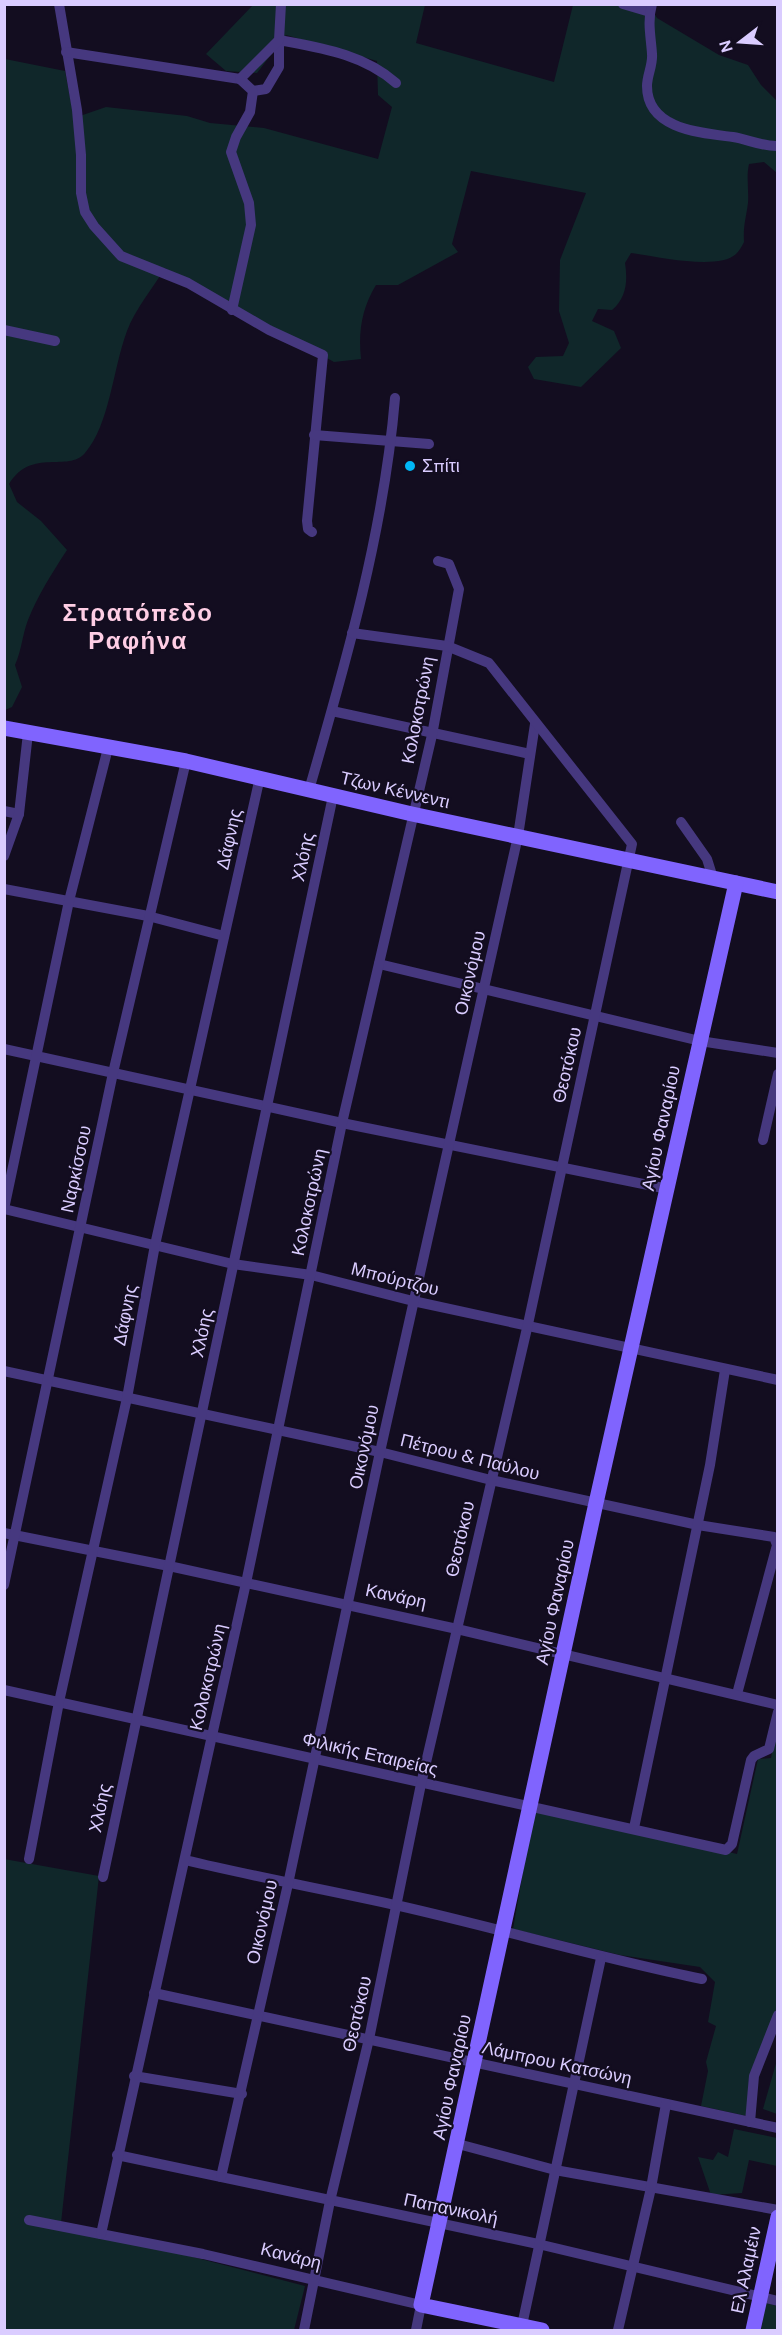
<svg xmlns="http://www.w3.org/2000/svg" width="782" height="2335" font-family="'DM Sans',sans-serif">
<rect width="100%" height="100%" fill="#130d20"/>
<g fill="#10272a">
<path d="M253,5H425L416,43L554,82L573,5H649L657,18L719,55L748,65L761,85L777,101V173L764,162L749,164C746,177 749,190 748,203C746,218 743,226 744,242C742,246 739,251 736,254C718,271 654,256 631,253L625,263C628,282 626,298 612,310L598,309L592,321L614,331L621,348L581,387L534,379L528,367L536,357L563,356L569,343L559,311L560,260L586,193L471,171L452,244L458,252L398,285H376C362,308 358,331 361,359L334,362L165,268C153,288 135,309 127,331C113,368 110,424 85,453C68,473 32,447 9,484L17,502L41,521L67,550C52,573 38,595 28,620C22,636 22,649 15,665L22,687L12,707L5,710V59L65,71L74,118L106,107L187,116L210,123L264,128L378,159L392,107L378,95L377,61L286,35L257,73L226,71L206,54Z"/>
<polygon points="777,1725 777,2008 749,2079 747,2116 701,2106 708,2071 706,2062 716,2026 708,2022 715,1982 700,1967 620,1955 513,1929 534,1808 737,1854 758,1759 771,1758"/>
<polygon points="4,1859 99,1876 61,2223 305,2286 294,2330 5,2330"/>
<polygon points="777,2060 777,2114 763,2109"/>
<polygon points="734,2129 777,2138 777,2166 749,2160 742,2193 711,2195 698,2157 713,2160 718,2152 728,2157"/>
<polygon points="766,2303 777,2306 777,2330 761,2330"/>
</g>
<g fill="none" stroke-linecap="round" stroke-linejoin="round">
<g stroke="#46387f" stroke-width="10">
<polyline points="59,4 77,110 81,155 81,193 85,212 94,226 121,256 188,283 269,330 323,355 307,521 308,529 312,532"/>
<polyline points="623,4 650,12"/>
<path d="M652,4C647,22 651,37 652,54C653,65 647,75 647,86C647,130 702,133 733,137C747,139 763,147 778,146"/>
<polyline points="66,52 240,79"/>
<path d="M253,91L266,89L279,67V40C321,48 363,54 396,83"/>
<polyline points="232,310 251,225 249,203 231,152 236,137 250,112 253,91 240,79 279,40 281,4"/>
<polyline points="4,330 55,341"/>
<polyline points="314,435 429,444"/>
<polyline points="332,711 530,754"/>
<path d="M309,790C346,662 384,531 395,398"/>
<polyline points="4,811 19,814"/>
<polyline points="681,822 707,859 713,878"/>
<polyline points="4,856 19,814 28,733"/>
<polyline points="4,889 148,916 224,936"/>
<polyline points="379,964 700,1041 778,1053"/>
<polyline points="4,1049 342,1123 668,1189"/>
<polyline points="763,1140 778,1074"/>
<polyline points="4,1209 233,1264 311,1275 413,1301 778,1380"/>
<polyline points="4,1209 69,901 108,748"/>
<polyline points="4,1371 380,1452 491,1480 698,1525 774,1537 777,1545 737,1694"/>
<polyline points="4,1533 169,1566 457,1629 778,1705"/>
<polyline points="4,1585 113,1073 186,761"/>
<polyline points="4,1690 726,1850 732,1844 751,1760 754,1756 769,1749 778,1712"/>
<polyline points="634,1828 710,1465 725,1370"/>
<polyline points="29,1859 59,1702 127,1398 155,1245 260,777"/>
<path d="M185,1860C256,1877 328,1890 400,1906C501,1929 600,1958 702,1979"/>
<polyline points="103,1877 333,796"/>
<polyline points="154,1993 778,2128"/>
<polyline points="134,2076 242,2094"/>
<polyline points="750,2122 754,2076 778,2015"/>
<polyline points="458,2144 555,2170 778,2210"/>
<polyline points="117,2155 538,2244 778,2301"/>
<polyline points="221,2177 288,1884 380,1452 518,836 535,724"/>
<polyline points="29,2220 203,2254 421,2305 416,2330"/>
<polyline points="101,2234 246,1583 342,1123 432,735 459,589 449,564 438,561"/>
<polyline points="304,2330 330,2201 369,2039 421,1784 528,1324 632,844 489,663 447,646 352,633"/>
<polyline points="521,2330 601,1958"/>
<polyline points="618,2330 651,2188 666,2104"/>
</g>
<g stroke="#8064fe" stroke-width="15">
<polyline points="4,728 186,761 412,814 778,892"/>
<polyline points="542,2330 421,2305 596,1503 736,883"/>
<polyline points="753,2330 778,2217"/>
</g>
</g>
<circle fill="#01b7f6" stroke="#130d20" stroke-width="2" cx="410" cy="466" r="6"/>
<g text-anchor="middle" dominant-baseline="central" stroke-width="4.5" stroke-linejoin="round" paint-order="stroke">
<g font-size="18" fill="#daccff" stroke="#130d20" text-anchor="start">
<text x="422" y="466">Σπίτι</text>
</g>
<g font-size="18" fill="#daccff" stroke="#130d20">
<text transform="translate(418 710) rotate(-79)">Κολοκοτρώνη</text>
<text transform="translate(395 790) rotate(13)">Τζων Κέννεντι</text>
<text transform="translate(229 839) rotate(-77)">Δάφνης</text>
<text transform="translate(303 857) rotate(-78)">Χλόης</text>
<text transform="translate(470 973) rotate(-77)">Οικονόμου</text>
<text transform="translate(567 1065) rotate(-77)">Θεοτόκου</text>
<text transform="translate(661 1128) rotate(-78)">Αγίου Φαναρίου</text>
<text transform="translate(76 1169) rotate(-78)">Ναρκίσσου</text>
<text transform="translate(309 1202) rotate(-78)">Κολοκοτρώνη</text>
<text transform="translate(395 1279) rotate(14)">Μπούρτζου</text>
<text transform="translate(125 1315) rotate(-79)">Δάφνης</text>
<text transform="translate(202 1333) rotate(-78)">Χλόης</text>
<text transform="translate(364 1447) rotate(-78)">Οικονόμου</text>
<text transform="translate(470 1457) rotate(14)">Πέτρου &amp; Παύλου</text>
<text transform="translate(460 1539) rotate(-77)">Θεοτόκου</text>
<text transform="translate(396 1596) rotate(12)">Κανάρη</text>
<text transform="translate(555 1602) rotate(-78)">Αγίου Φαναρίου</text>
<text transform="translate(208 1677) rotate(-77)">Κολοκοτρώνη</text>
<text transform="translate(370 1754) rotate(13)">Φιλικής Εταιρείας</text>
<text transform="translate(100 1808) rotate(-78)">Χλόης</text>
<text transform="translate(262 1922) rotate(-77)">Οικονόμου</text>
<text transform="translate(357 2014) rotate(-77)">Θεοτόκου</text>
<text transform="translate(557 2063) rotate(12)">Λάμπρου Κατσώνη</text>
<text transform="translate(452 2077) rotate(-78)">Αγίου Φαναρίου</text>
<text transform="translate(451 2209) rotate(12)">Παπανικολή</text>
<text transform="translate(291 2256) rotate(14)">Κανάρη</text>
<text transform="translate(746 2270) rotate(-78)">Ελ Αλαμέιν</text>
</g>
<g font-size="24" font-weight="bold" letter-spacing="1.5" fill="#ffcee5" stroke="#130d20">
<text x="138" y="612">Στρατόπεδο<tspan x="138" dy="28">Ραφήνα</tspan></text>
</g>
</g>
<rect width="782" height="2335" fill="none" stroke="#daccff" stroke-width="12"/>
<g transform="translate(740 42) rotate(253)" stroke="#130d20" stroke-width="4.5" paint-order="stroke">
<path d="M0-4.5L10 22L0 15L-10 22Z" fill="#daccff"/>
<text y="-9" font-size="16" font-weight="bold" text-anchor="middle" fill="#daccff">N</text>
</g>
</svg>
